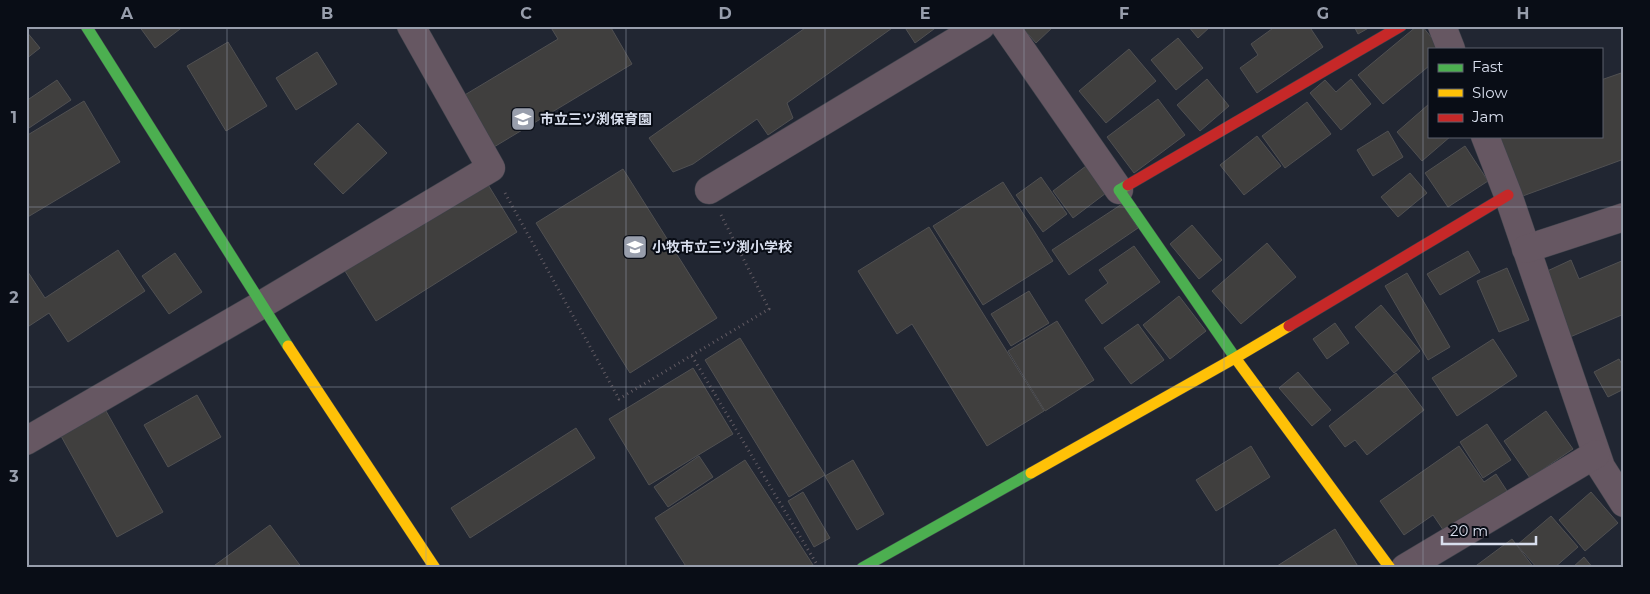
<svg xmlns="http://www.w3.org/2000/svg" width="1650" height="594" font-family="Montserrat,'Noto Sans JP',sans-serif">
<rect width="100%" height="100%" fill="#212632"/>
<g fill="#403f3e" stroke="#505052">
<polygon points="139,26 184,26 155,48"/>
<polygon points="550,26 610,26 632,64 494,147 463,96 558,39"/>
<polygon points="808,26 895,26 787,103 793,118 768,135 757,119 693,164 673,172 649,138"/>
<polygon points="904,26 938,26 915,43"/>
<polygon points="1021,26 1054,26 1036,43"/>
<polygon points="1188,26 1211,26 1198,38"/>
<polygon points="1276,26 1309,26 1323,47 1257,93 1240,68 1258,55 1251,44"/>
<polygon points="1354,26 1372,26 1358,34"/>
<polygon points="1417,26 1422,26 1441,49 1429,49 1429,66 1383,104 1358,75"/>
<polygon points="26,31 40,48 26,59"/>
<polygon points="1178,38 1203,68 1176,90 1151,60"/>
<polygon points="228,42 267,106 226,131 187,66"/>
<polygon points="1129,49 1156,81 1106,123 1079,91"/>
<polygon points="317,52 337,84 296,110 276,78"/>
<polygon points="1624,72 1624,159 1520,197 1498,136 1601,136 1601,80"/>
<polygon points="1207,79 1229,106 1200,131 1177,105"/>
<polygon points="1351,79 1371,104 1341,130 1310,93 1325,80 1336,92"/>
<polygon points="57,80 71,100 26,130 26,101"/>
<polygon points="1158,99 1185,135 1134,173 1107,137"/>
<polygon points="84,101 120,162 26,218 26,136"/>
<polygon points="1307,102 1331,134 1285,168 1262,136"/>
<polygon points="1429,104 1429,136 1451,136 1422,161 1397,132"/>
<polygon points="358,123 387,153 343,194 314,164"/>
<polygon points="1388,131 1403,157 1373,176 1357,150"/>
<polygon points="1257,136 1281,166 1244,195 1220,165"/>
<polygon points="1465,146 1488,181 1448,207 1425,173"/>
<polygon points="1090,163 1110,190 1073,218 1053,191"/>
<polygon points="623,169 717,318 630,373 536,223"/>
<polygon points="1410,173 1427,193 1398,217 1381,197"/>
<polygon points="1041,177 1067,214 1043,232 1016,195"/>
<polygon points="1003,182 1053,261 983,305 933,226"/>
<polygon points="487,183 517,232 376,321 345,271"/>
<polygon points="1122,204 1138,228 1069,275 1052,250"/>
<polygon points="1192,225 1222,260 1199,279 1170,244"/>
<polygon points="929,227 1044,411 987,446 912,324 897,334 858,271"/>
<polygon points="1267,243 1296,277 1241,324 1212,291"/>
<polygon points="1134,246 1160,282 1102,324 1085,300 1108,283 1099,270"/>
<polygon points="118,250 145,291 68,342 49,313 26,328 26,269 45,298"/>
<polygon points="1468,251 1480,272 1440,295 1427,274"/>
<polygon points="175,253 202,292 169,314 142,276"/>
<polygon points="1571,260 1579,279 1624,260 1624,314 1570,337 1543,273"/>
<polygon points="1507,268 1529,320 1499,332 1477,281"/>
<polygon points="1407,273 1450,347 1428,360 1385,286"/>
<polygon points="1029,291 1049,323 1011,346 991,314"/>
<polygon points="1179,296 1206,331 1170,359 1143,325"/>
<polygon points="1381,305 1420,351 1394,373 1355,327"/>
<polygon points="1057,321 1094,380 1045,411 1008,351"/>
<polygon points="1335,323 1349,343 1327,359 1313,339"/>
<polygon points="1138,324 1164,360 1131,384 1104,348"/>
<polygon points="740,338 825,475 789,497 705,360"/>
<polygon points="1493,339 1517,376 1457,416 1432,378"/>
<polygon points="1619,359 1624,368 1624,389 1608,397 1594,372"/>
<polygon points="693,368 733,434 649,485 609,419"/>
<polygon points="1298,372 1331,410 1312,426 1279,388"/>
<polygon points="1396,373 1424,410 1367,455 1355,440 1345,447 1329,426"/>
<polygon points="197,395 221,437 168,467 144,425"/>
<polygon points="106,411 163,512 117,537 61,436"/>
<polygon points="1546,411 1573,449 1530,478 1504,441"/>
<polygon points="1487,424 1511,460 1483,478 1460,442"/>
<polygon points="576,428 595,458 470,538 451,508"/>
<polygon points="1251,446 1270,477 1216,511 1196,480"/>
<polygon points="1459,446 1484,482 1496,474 1509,494 1448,537 1433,515 1404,535 1380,501"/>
<polygon points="699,456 713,477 668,507 654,487"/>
<polygon points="745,460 815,568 687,568 655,518"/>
<polygon points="853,460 884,514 857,530 825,476"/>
<polygon points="803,492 830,538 814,547 788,501"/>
<polygon points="1591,492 1618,523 1585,551 1559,520"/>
<polygon points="1551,516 1578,547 1554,568 1537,568 1517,545"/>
<polygon points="270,525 302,568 211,568"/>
<polygon points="1335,529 1359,568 1274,568"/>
<polygon points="1512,539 1534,568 1473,568"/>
<polygon points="1584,557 1593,568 1572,568"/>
</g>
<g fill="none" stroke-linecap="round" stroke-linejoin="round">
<defs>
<g id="street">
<polyline points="1005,26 1119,190"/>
<polyline points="1442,26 1451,49"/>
<polyline points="1485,136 1508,195 1601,467 1624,503"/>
<polyline points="709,190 981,26"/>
<polyline points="1526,249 1624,217"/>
<polyline points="26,441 261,305 491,168 411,26"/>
<polyline points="1405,568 1596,454"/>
</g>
<g id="fast">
<polyline points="86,26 288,346"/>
<polyline points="1128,185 1119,190 1236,359"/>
<polyline points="862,568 1031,473"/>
</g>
<g id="slow">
<polyline points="288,346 435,568"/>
<polyline points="1236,359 1390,568"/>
<polyline points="1031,473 1235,358 1289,326"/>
</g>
<g id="jam">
<polyline points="1128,185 1401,26"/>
<polyline points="1289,326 1508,195"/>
</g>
</defs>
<use href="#street" stroke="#3c414a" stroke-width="29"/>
<use href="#fast" stroke="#3c414a" stroke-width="12"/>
<use href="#slow" stroke="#3c414a" stroke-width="12"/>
<use href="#jam" stroke="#3c414a" stroke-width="12"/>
<g stroke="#625b63" stroke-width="3" stroke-dasharray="1 4" stroke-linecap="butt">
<polyline points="505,193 619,399 769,309 721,215"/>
<polyline points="692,356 819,568"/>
</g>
<use href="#street" stroke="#665762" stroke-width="28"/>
<use href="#fast" stroke="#4caf50" stroke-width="11"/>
<use href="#slow" stroke="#ffc107" stroke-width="11"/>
<use href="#jam" stroke="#c62828" stroke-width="11"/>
</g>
<path fill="none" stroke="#989eac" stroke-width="1" stroke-opacity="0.55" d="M227,26V568M426,26V568M626,26V568M825,26V568M1024,26V568M1224,26V568M1423,26V568M26,207H1624M26,387H1624"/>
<defs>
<symbol id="school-square" viewBox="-11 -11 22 22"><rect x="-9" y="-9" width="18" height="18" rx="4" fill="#989eac" stroke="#090d16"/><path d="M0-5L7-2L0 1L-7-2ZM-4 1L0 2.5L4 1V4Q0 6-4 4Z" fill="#fff"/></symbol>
</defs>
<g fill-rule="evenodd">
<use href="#school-square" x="509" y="105" width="28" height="28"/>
<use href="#school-square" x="621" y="233" width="28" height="28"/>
</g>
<g text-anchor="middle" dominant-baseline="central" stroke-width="4" stroke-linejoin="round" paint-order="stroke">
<g font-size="14" font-weight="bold" fill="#d8deed" stroke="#090d16" text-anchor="start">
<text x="540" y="119">市立三ツ渕保育園</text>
<text x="652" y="247">小牧市立三ツ渕小学校</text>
</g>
</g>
<rect width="1650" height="594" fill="none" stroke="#090d16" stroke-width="55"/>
<rect x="1428" y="48" width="175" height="90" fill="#090d16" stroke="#5c616c"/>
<rect x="1438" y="64" width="25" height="8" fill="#4caf50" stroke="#5c616c"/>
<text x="1472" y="72" font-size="15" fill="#d8deed">Fast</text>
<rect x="1438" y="89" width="25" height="8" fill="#ffc107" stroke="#5c616c"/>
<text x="1472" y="98" font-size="15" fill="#d8deed">Slow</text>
<rect x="1438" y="114" width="25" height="8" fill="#c62828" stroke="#5c616c"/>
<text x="1472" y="122" font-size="15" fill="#d8deed">Jam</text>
<path d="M1442 536v8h94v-8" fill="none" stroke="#d8deed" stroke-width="2.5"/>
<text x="1450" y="536" font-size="15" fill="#d8deed" stroke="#090d16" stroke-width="4" paint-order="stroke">20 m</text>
<rect x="28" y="28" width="1594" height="538" fill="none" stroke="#989eac" stroke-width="2"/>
<g font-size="16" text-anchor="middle" font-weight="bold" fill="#989eac">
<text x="127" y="19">A</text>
<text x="327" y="19">B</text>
<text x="526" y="19">C</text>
<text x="725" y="19">D</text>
<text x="925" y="19">E</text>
<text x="1124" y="19">F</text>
<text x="1323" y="19">G</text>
<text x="1523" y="19">H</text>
<text x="14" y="123">1</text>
<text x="14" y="303">2</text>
<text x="14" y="482">3</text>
</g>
</svg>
